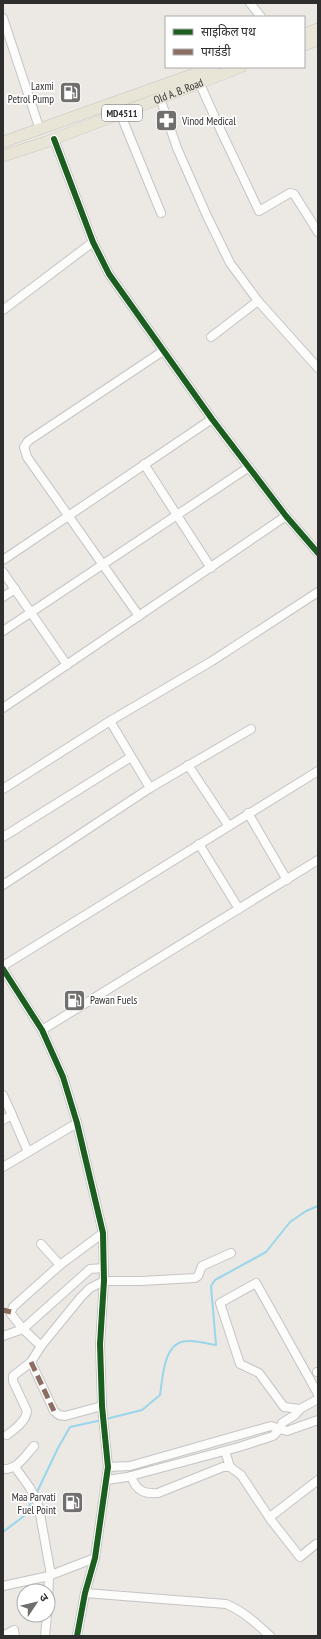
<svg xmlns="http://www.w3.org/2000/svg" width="321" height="1639" font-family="'PT Sans Narrow','Noto Sans Devanagari',sans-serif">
<rect width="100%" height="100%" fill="#ece8e4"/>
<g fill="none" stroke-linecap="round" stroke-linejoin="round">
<g stroke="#99d6ec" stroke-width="2">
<path d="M106,1419L142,1410L160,1395C163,1377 163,1341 188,1341C196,1340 207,1344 216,1345L211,1286L215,1280L266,1252L290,1222L306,1211L318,1206"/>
<polyline points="36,1494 58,1448 70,1427 102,1420"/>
<polyline points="3,1532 24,1516 33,1499"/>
</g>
<defs>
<g id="minor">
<polyline points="250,3 261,17"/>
<polyline points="3,18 40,130"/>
<polyline points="200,84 221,131 259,211 290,193 294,194 318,232"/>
<polyline points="160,98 177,148 207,216 230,263 258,301 318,368"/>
<polyline points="120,113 161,213"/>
<polyline points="54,139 93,242 109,274 212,419 286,516 318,553"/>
<polyline points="3,310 93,242"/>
<polyline points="211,337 258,301"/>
<polyline points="144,464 211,568"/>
<polyline points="3,560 212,419"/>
<polyline points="3,572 67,665"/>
<polyline points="3,597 15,589"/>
<polyline points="139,616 27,457 24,447 28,441 163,351"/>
<polyline points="3,631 249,467"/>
<polyline points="3,708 286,516"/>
<polyline points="188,765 228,825"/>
<polyline points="150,788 251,729"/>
<polyline points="3,789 110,721 212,661 318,592"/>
<polyline points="248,813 287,880"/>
<polyline points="3,837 131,757"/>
<polyline points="199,844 239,909"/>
<polyline points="3,885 150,788 110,721"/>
<polyline points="3,966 318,771"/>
<polyline points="3,969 42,1030 63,1077 77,1123 103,1233 104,1281 100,1344 102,1406 108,1467 95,1558 85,1593 77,1636"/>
<polyline points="42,1030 318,860"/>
<polyline points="3,1095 12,1115"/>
<polyline points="3,1120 12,1115 28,1152"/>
<polyline points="3,1167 77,1123"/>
<polyline points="41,1244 60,1265"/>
<polyline points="3,1336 23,1329 90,1269 103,1268"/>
<polyline points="41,1346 23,1329 11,1314 11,1312 13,1307 60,1265 103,1233"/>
<polyline points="31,1362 54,1411 59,1415 65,1416 102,1406"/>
<polyline points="317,1372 318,1372"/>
<polyline points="318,1399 300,1409 295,1415 282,1423 280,1429 287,1431 318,1420"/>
<polyline points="300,1409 284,1407 259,1373 240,1364 220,1303 256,1283 318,1394"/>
<path d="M7,1435C15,1429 26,1421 27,1411L13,1381V1376L31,1362L41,1346L81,1297L90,1288L104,1281H141L195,1278L198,1276L202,1266L231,1253"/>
<polyline points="225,1451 230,1467"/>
<polyline points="15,1467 30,1488 38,1503 51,1575 49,1576 48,1604"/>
<path d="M3,1469C17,1470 25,1456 34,1446"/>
<path d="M131,1476C136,1491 144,1494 158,1493L223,1467H230L241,1475L271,1520L300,1557L316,1544"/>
<polyline points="107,1480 127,1477 239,1447 273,1436 280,1429 271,1426 130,1466 108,1467"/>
<polyline points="270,1517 318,1480"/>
<polyline points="51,1575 95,1558"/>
<polyline points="3,1586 49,1576"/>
<path d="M85,1593L226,1604C243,1611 256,1623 270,1636"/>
<polyline points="3,1636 14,1630 15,1636"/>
<polyline points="45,1636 47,1615"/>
</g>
<g id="major">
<polyline points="304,34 318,29"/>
<polyline points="304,45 318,40"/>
<polyline points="3,142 214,67"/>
<path id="s1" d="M3,156L46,142L241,67"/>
</g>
</defs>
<use href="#minor" stroke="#c5c4c5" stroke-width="10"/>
<use href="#major" stroke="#c6c5c4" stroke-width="12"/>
<use href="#minor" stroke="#fcfcfb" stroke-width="8"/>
<use href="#major" stroke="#e8e4d6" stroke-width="11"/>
<g stroke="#8d6e63" stroke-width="5" stroke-dasharray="10 5" stroke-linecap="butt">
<polyline points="3,1310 11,1312"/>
<polyline points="31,1362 54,1411"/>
</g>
<defs>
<g id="cycleway">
<polyline points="54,139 93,242 109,274 212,419 286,516 318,553"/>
<polyline points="3,969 42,1030 63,1077 77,1123 103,1233 104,1281 100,1344 102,1406 108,1467 95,1558 85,1593 77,1636"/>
</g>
</defs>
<use href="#cycleway" stroke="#fff" stroke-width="8"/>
<use href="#cycleway" stroke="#1b5e20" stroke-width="6"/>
</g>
<defs>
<symbol id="fuel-square" viewBox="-11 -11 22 22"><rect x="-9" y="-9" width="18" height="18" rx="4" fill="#706f6e" stroke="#fff"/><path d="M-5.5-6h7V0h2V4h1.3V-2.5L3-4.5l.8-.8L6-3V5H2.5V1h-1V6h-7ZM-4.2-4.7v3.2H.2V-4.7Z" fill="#fff"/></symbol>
<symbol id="pharmacy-square" viewBox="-11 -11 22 22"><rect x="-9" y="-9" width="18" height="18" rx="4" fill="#706f6e" stroke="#fff"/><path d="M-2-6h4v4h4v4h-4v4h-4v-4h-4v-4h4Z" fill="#fff"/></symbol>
</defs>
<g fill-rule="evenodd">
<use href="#fuel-square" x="58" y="80" width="25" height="25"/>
<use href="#pharmacy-square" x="154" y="108" width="25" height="25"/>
<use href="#fuel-square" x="62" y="988" width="25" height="25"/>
<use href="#fuel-square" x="60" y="1490" width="25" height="25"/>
</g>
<g text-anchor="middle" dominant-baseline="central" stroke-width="3.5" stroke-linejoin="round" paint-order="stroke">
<rect fill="#fff" stroke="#6d6d6d" stroke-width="1" x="102" y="105" width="40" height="16" rx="3"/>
<g font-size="10" font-weight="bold" fill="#2e2e2e">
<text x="122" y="113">MD4511</text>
</g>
<g font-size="11" fill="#2e2e2e" stroke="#fff" text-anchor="end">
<text x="54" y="86">Laxmi<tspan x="54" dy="13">Petrol Pump</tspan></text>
<text x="182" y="121" text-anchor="start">Vinod Medical</text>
<text x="90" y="1000" text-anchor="start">Pawan Fuels</text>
<text x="56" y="1497">Maa Parvati<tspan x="56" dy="13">Fuel Point</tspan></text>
</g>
<g font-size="11" fill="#2e2e2e" stroke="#fff">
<text stroke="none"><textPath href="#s1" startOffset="187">Old A. B. Road</textPath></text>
</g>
</g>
<rect width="321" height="1639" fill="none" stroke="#2e2e2e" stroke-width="8"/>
<rect x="165" y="16" width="140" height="52" fill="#ffffff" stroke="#ababab"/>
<rect x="173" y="29" width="20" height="6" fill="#1b5e20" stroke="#ababab"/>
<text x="201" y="36" font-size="12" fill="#2e2e2e">साइकिल पथ</text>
<rect x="173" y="49" width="20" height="6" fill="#8d6e63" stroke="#ababab"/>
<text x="201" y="56" font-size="12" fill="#2e2e2e">पगडंडी</text>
<g transform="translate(36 1603) rotate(55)"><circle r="19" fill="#ffffff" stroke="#ababab"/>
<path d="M0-3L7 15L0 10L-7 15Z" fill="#706f6e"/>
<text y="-6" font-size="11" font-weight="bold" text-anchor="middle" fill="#2e2e2e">उ</text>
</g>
</svg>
